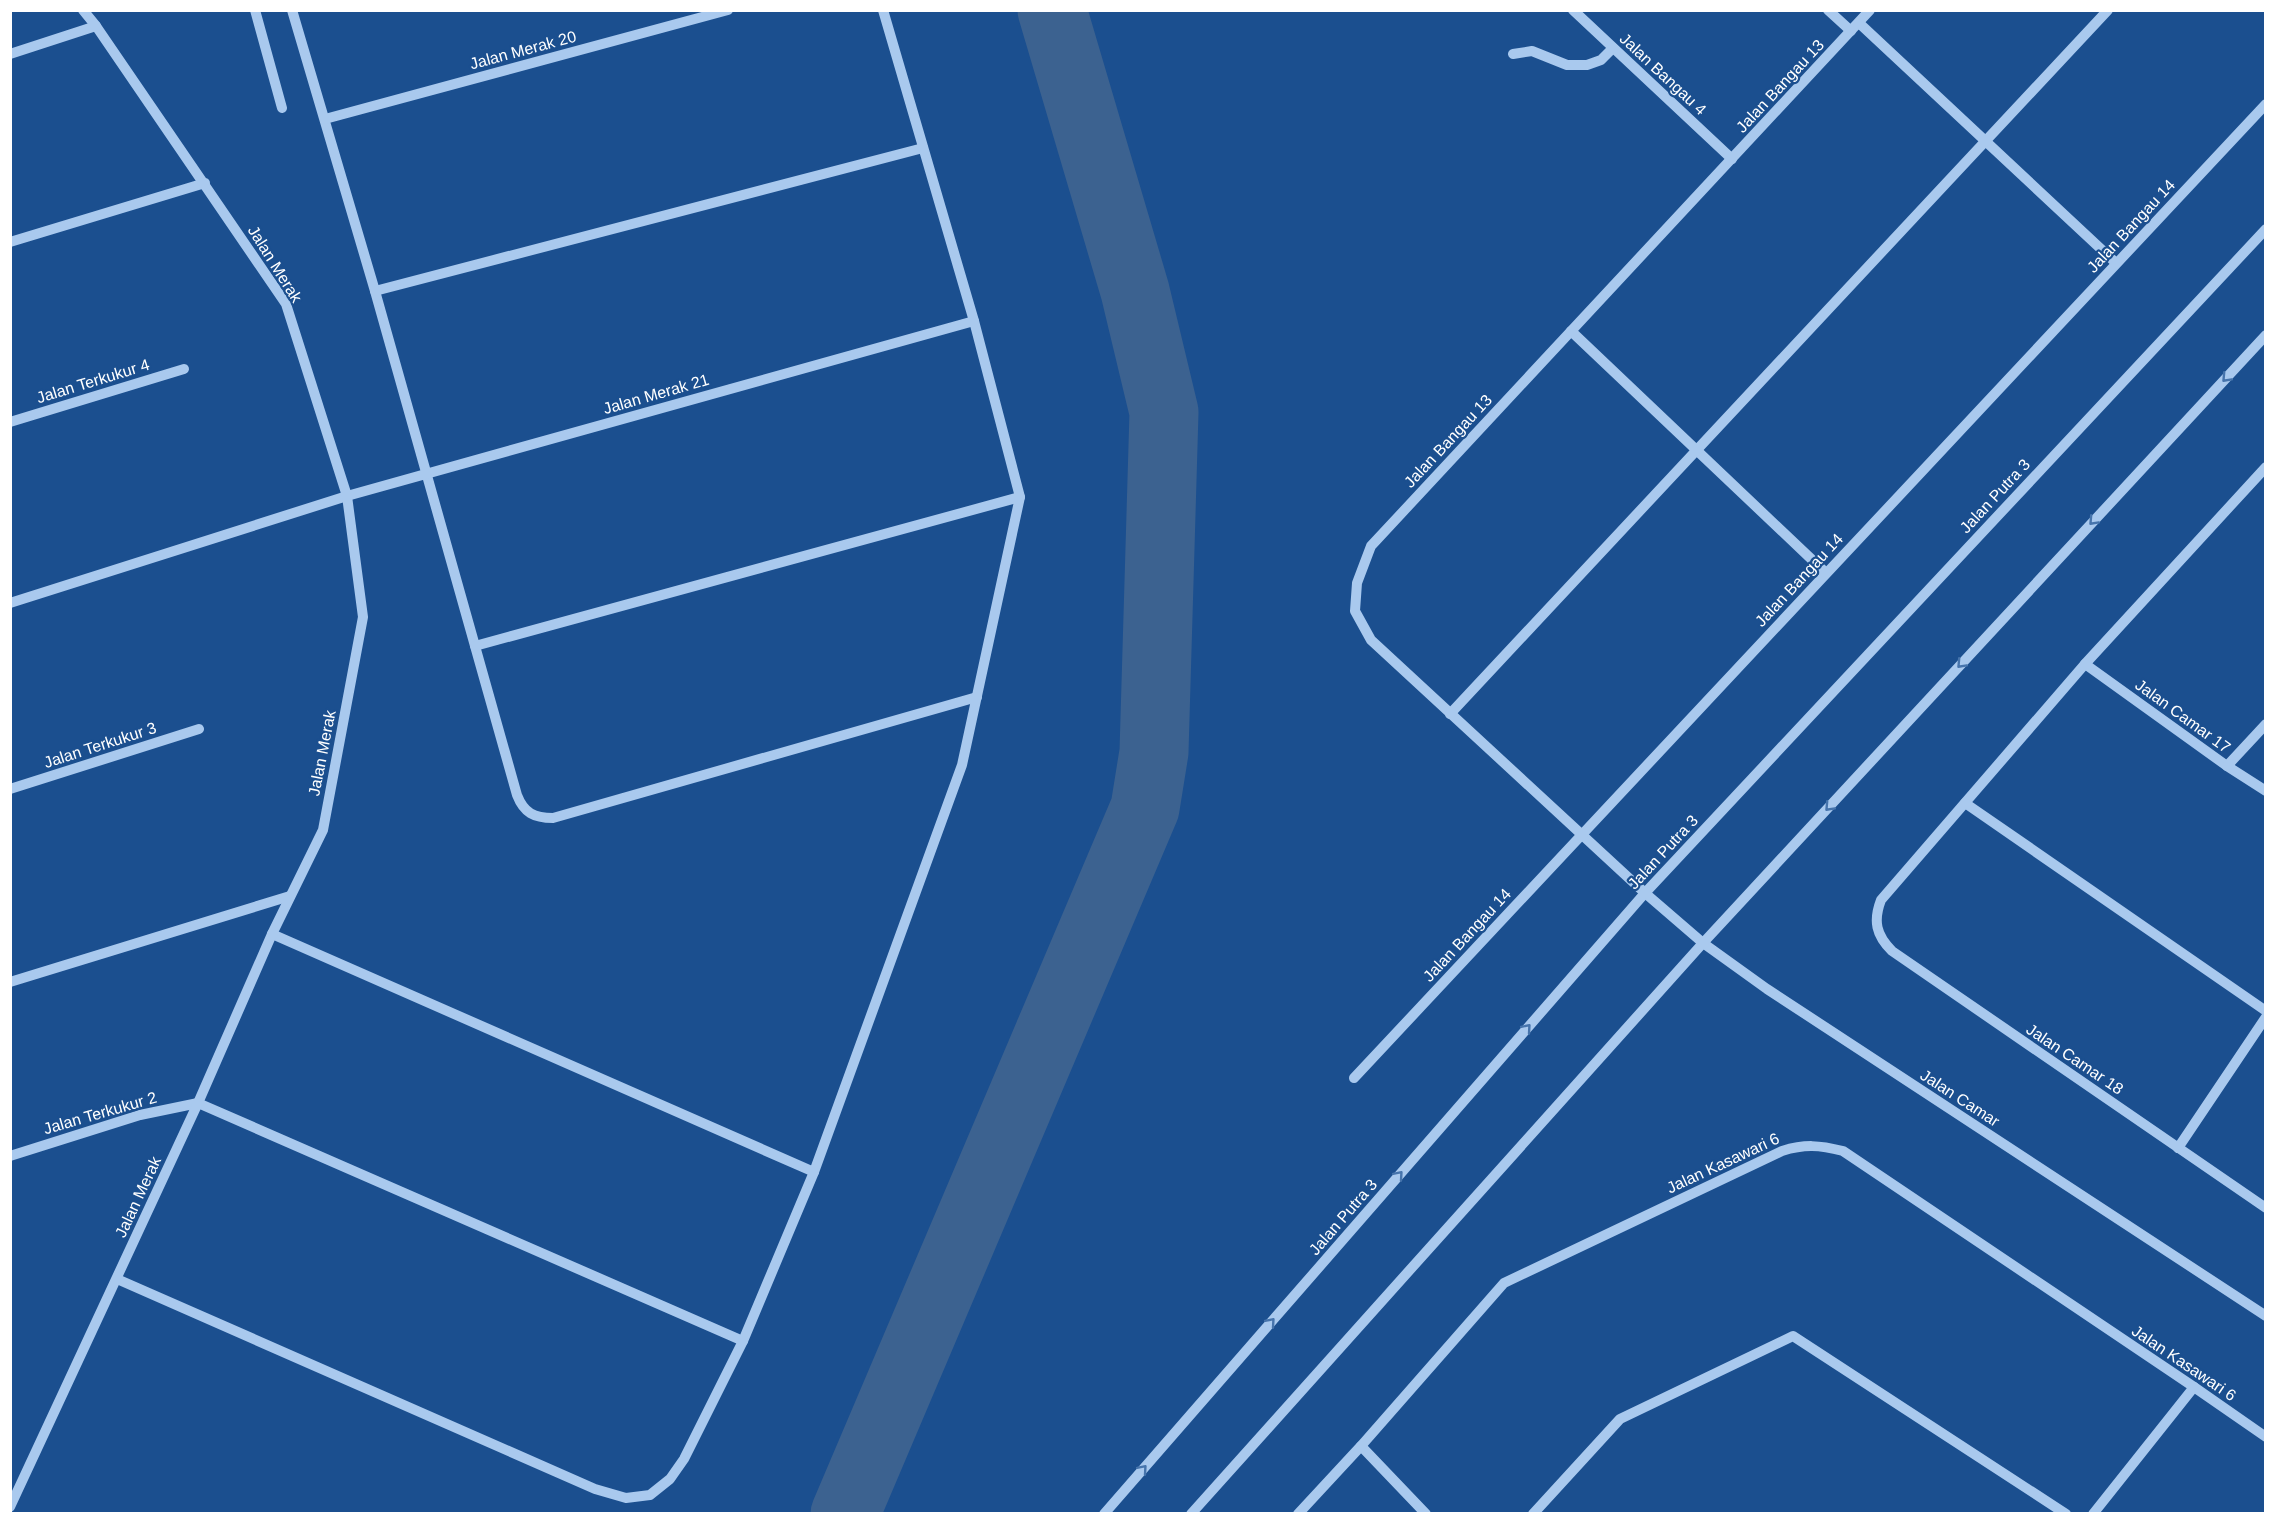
<svg xmlns="http://www.w3.org/2000/svg" width="2276" height="1524" font-family="Arial,sans-serif">
<rect width="100%" height="100%" fill="#1b4f8f"/>
<g fill="none" stroke-linecap="round" stroke-linejoin="round">
<polyline stroke="#3c6290" stroke-width="69" points="845,1514 1145,808 1154,752 1164,412 1135,291 1052,10"/>
<g stroke="#a9c9ee" stroke-width="10">
<polyline points="255,10 282,108"/>
<path d="M292,10L375,291L517,795C524,813 534,818 553,818L977,697"/>
<polyline points="1573,10 1732,159"/>
<polyline points="1828,10 1851,31"/>
<polyline points="1870,10 1371,546 1357,583 1355,611 1371,640 1645,893 1703,943 1767,989 2266,1316"/>
<polyline points="1859,23 2116,263"/>
<polyline points="10,54 96,26"/>
<polyline points="1513,54 1532,51 1567,65 1587,65 1601,60 1613,48"/>
<polyline points="325,119 728,10"/>
<polyline points="10,242 205,183"/>
<polyline points="375,291 923,148"/>
<polyline points="1571,331 1826,573"/>
<polyline points="10,422 184,369"/>
<path d="M2266,467L2085,664L1881,900C1873,921 1876,935 1892,951L2266,1208"/>
<polyline points="10,603 347,496 974,321"/>
<polyline points="475,646 1020,497"/>
<polyline points="2085,664 2227,766 2266,791"/>
<polyline points="1450,714 2108,10"/>
<polyline points="2227,766 2266,724"/>
<polyline points="10,789 199,729"/>
<polyline points="1965,803 2266,1011"/>
<polyline points="272,934 814,1172"/>
<polyline points="10,982 290,896"/>
<polyline points="1354,1078 2266,104"/>
<polyline points="2178,1148 2266,1017"/>
<polyline points="10,1156 140,1115 198,1103 743,1341"/>
<polyline points="117,1279 595,1489 626,1498 650,1495 670,1479 684,1459 743,1341 814,1172 962,765 1020,497 974,321 883,10"/>
<polyline points="1361,1446 1426,1514"/>
<polyline points="10,1507 198,1103 272,934 323,830 363,617 347,496 286,304 96,26 83,10"/>
<polyline points="1104,1514 1645,893 2266,229"/>
<polyline points="1191,1514 1703,943 2266,335"/>
<path d="M1298,1514L1361,1446L1504,1283L1782,1151C1805,1144 1819,1145 1843,1151L2194,1387L2266,1437"/>
<polyline points="1533,1514 1620,1419 1793,1336 2066,1514"/>
<polyline points="2093,1514 2194,1387"/>
</g>
</g>
<defs><path id="oneway-chevron" d="M-2-3.5L2.5 0L-2 3.5" fill="none" stroke-width="1.6" stroke-linecap="round" stroke-linejoin="round" transform="scale(1.5)"/></defs>
<g stroke="#4674ac">
<use href="#oneway-chevron" transform="translate(2226 378) rotate(133)"/>
<use href="#oneway-chevron" transform="translate(2093 521) rotate(133)"/>
<use href="#oneway-chevron" transform="translate(1961 664) rotate(133)"/>
<use href="#oneway-chevron" transform="translate(1829 807) rotate(133)"/>
<use href="#oneway-chevron" transform="translate(1527 1028) rotate(-49)"/>
<use href="#oneway-chevron" transform="translate(1399 1175) rotate(-49)"/>
<use href="#oneway-chevron" transform="translate(1271 1322) rotate(-49)"/>
<use href="#oneway-chevron" transform="translate(1143 1469) rotate(-49)"/>
</g>
<g text-anchor="middle" dominant-baseline="central" stroke-width="4.5" stroke-linejoin="round" paint-order="stroke">
<g font-size="16" fill="#fff" stroke="#1b4f8f">
<text transform="translate(523 50) rotate(-15)">Jalan Merak 20</text>
<text transform="translate(1663 74) rotate(43)">Jalan Bangau 4</text>
<text transform="translate(1780 86) rotate(-47)">Jalan Bangau 13</text>
<text transform="translate(2131 226) rotate(-47)">Jalan Bangau 14</text>
<text transform="translate(275 264) rotate(58)">Jalan Merak</text>
<text transform="translate(93 381) rotate(-17)">Jalan Terkukur 4</text>
<text transform="translate(656 394) rotate(-16)">Jalan Merak 21</text>
<text transform="translate(1448 441) rotate(-47)">Jalan Bangau 13</text>
<text transform="translate(1995 496) rotate(-47)">Jalan Putra 3</text>
<text transform="translate(1799 580) rotate(-47)">Jalan Bangau 14</text>
<text transform="translate(2183 716) rotate(36)">Jalan Camar 17</text>
<text transform="translate(100 745) rotate(-18)">Jalan Terkukur 3</text>
<text transform="translate(322 753) rotate(-79)">Jalan Merak</text>
<text transform="translate(1663 852) rotate(-47)">Jalan Putra 3</text>
<text transform="translate(1467 935) rotate(-47)">Jalan Bangau 14</text>
<text transform="translate(2075 1059) rotate(34)">Jalan Camar 18</text>
<text transform="translate(1960 1098) rotate(33)">Jalan Camar</text>
<text transform="translate(100 1113) rotate(-16)">Jalan Terkukur 2</text>
<text transform="translate(1723 1163) rotate(-25)">Jalan Kasawari 6</text>
<text transform="translate(138 1197) rotate(-65)">Jalan Merak</text>
<text transform="translate(1343 1217) rotate(-49)">Jalan Putra 3</text>
<text transform="translate(2184 1363) rotate(34)">Jalan Kasawari 6</text>
</g>
</g>
<rect width="2276" height="1524" fill="none" stroke="#ffffff" stroke-width="24"/>
</svg>
